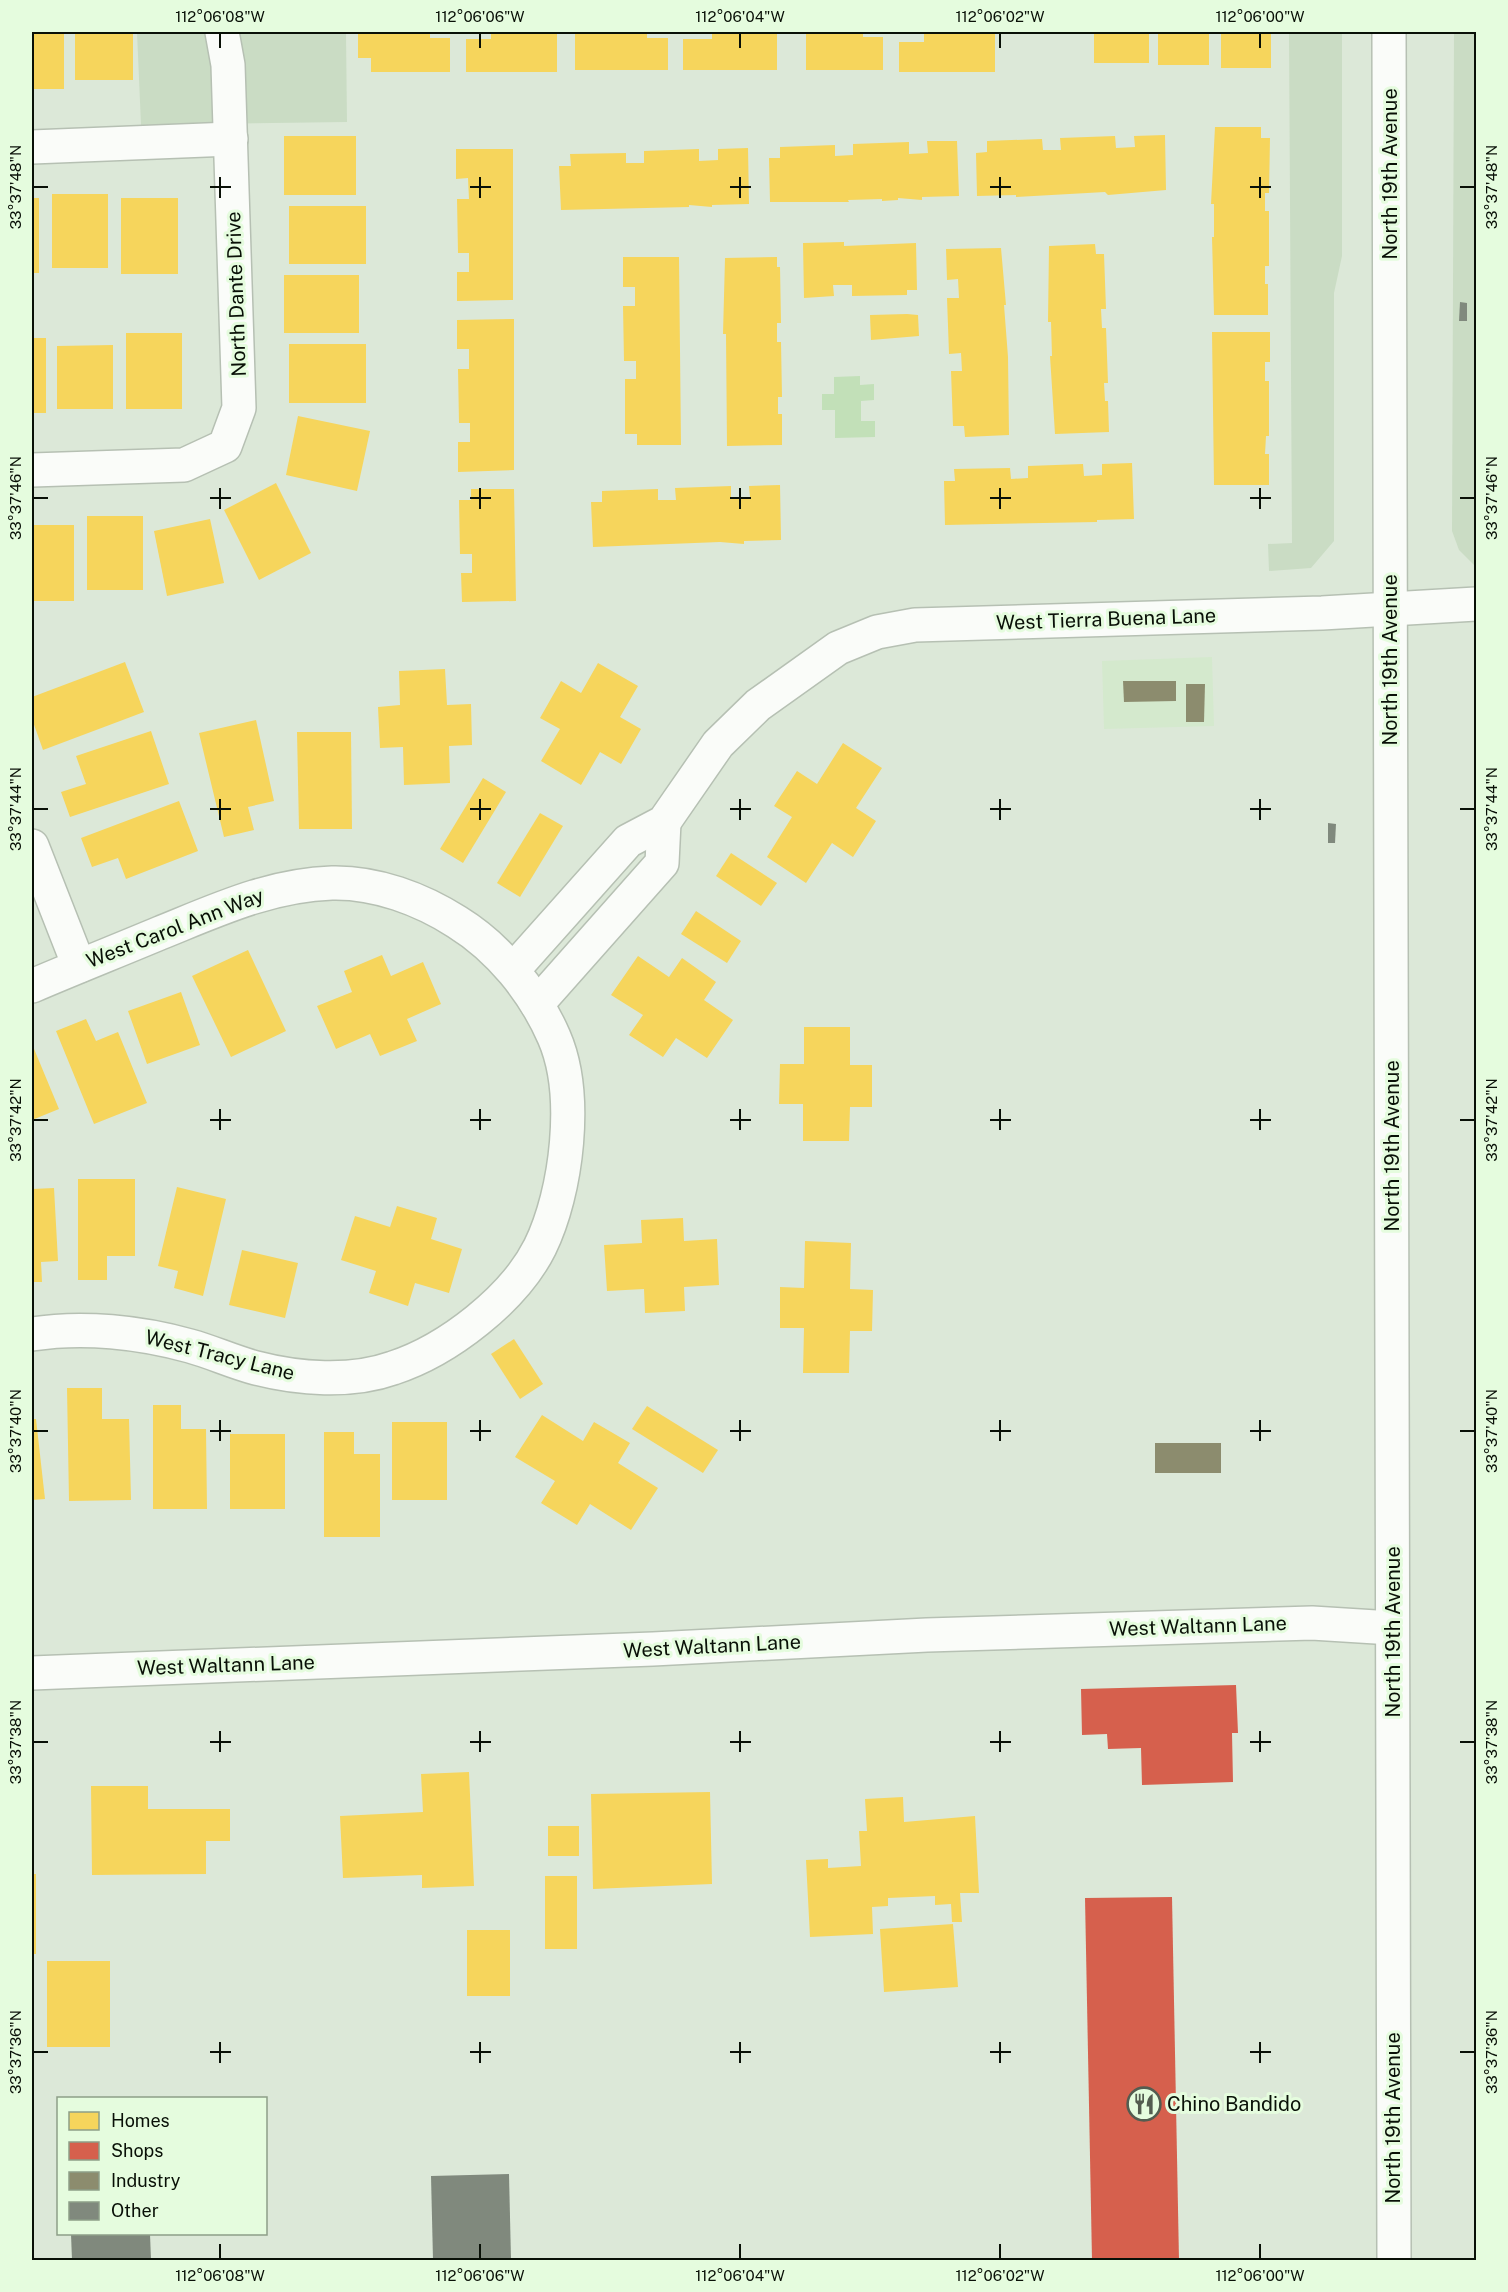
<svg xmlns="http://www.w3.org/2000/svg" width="1508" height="2292" font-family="'Public Sans',sans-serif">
<rect width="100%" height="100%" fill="#dce8d8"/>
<polygon fill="#d4e9cd" points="1212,657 1214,726 1104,729 1102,661"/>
<g fill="#cadcc4">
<polygon points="137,32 346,32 347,122 141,125"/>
<polygon points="1289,32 1342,32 1342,256 1334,293 1334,541 1311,568 1269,571 1268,544 1292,543"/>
<polygon points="1454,32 1476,32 1476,567 1459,550 1452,531"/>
</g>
<polygon fill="#c2e0b8" points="860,376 860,385 874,384 874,400 861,401 861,421 875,421 875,437 835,438 835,410 822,410 822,394 834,394 834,377"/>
<g fill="#f6d55c">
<rect x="32" y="32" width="32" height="57"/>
<rect x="75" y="32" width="58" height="48"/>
<polygon points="358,32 430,32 430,38 450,38 450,72 371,72 371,58 358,58"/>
<polygon points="491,32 557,32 557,72 466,72 466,39 491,39"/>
<polygon points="575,32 647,32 647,38 668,38 668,70 575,70"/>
<polygon points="712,32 777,32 777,70 683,70 683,39 712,39"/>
<polygon points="806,32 863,32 863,37 883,37 883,70 806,70"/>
<polygon points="924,32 995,32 995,72 899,72 899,42 924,42"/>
<rect x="1094" y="32" width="55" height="31"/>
<rect x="1158" y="32" width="51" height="33"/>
<rect x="1221" y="32" width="50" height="36"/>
<polygon points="1215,127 1261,127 1261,138 1270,138 1269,193 1265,193 1265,211 1269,211 1269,266 1265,266 1265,284 1268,284 1268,315 1214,315 1212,237 1214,237 1214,204 1211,204"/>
<polygon points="1165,135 1166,190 1108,195 1105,192 1016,197 1016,195 977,196 976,153 987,152 987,141 1042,139 1043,150 1061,150 1060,138 1115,136 1116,148 1135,147 1134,136"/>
<rect x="284" y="136" width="72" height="59"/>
<polygon points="927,141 957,141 959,196 922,197 922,200 898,198 898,200 882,201 882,199 848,200 849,202 770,202 769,158 780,158 780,147 835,145 835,156 853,155 853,144 909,142 909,154 928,153"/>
<polygon points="748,148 749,204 712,205 712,207 689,205 689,207 561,210 559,166 571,166 570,154 626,153 626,163 644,163 644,151 699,149 699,161 718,160 718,149"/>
<polygon points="456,149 513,149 513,300 457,301 457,272 469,272 469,253 458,253 457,199 469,199 468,178 456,179"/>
<rect x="52" y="194" width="56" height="74"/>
<rect x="32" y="198" width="7" height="75"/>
<rect x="121" y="198" width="57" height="76"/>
<rect x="289" y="206" width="77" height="58"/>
<polygon points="844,242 844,246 916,243 917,290 907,290 907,295 852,296 852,285 833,285 834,296 804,298 803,243"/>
<polygon points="1095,244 1096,254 1104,254 1106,309 1101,309 1102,328 1106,328 1108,383 1104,383 1105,401 1108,401 1109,432 1055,434 1050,356 1052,356 1051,322 1048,322 1049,246"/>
<polygon points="1001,248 1006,305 1004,305 1008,357 1009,435 965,437 964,426 953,426 951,371 962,371 961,353 949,354 947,298 959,298 958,279 947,280 946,249"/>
<polygon points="623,257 679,257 681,445 637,445 637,434 625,434 625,379 636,379 636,361 624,361 623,306 635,306 635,287 623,287"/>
<polygon points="777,257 777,267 780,267 781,323 777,323 777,342 781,342 782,397 778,397 778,414 782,414 782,445 727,446 726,334 723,334 725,258"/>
<rect x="284" y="275" width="75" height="58"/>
<polygon points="907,314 918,315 919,336 871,340 870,315"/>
<polygon points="514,319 514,470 458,472 458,442 470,442 470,423 459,423 458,369 469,369 469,349 457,349 457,320"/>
<polygon points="1212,332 1270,332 1270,362 1265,362 1265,381 1269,381 1269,436 1266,436 1265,454 1269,454 1269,485 1214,485"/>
<rect x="126" y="333" width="56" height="76"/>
<rect x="32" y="338" width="14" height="75"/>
<rect x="289" y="344" width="77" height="59"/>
<polygon points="113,345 113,409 57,409 57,346"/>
<polygon points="298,416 370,431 357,491 286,475"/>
<polygon points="1132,463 1134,519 1097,520 1097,522 945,525 944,481 955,481 954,469 1010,468 1011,479 1028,478 1028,466 1083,464 1084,476 1102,475 1102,464"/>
<polygon points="276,483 311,553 259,580 224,510"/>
<polygon points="780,485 781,540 744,541 744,544 720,542 593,547 591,502 602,502 602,491 658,489 658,500 676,500 675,488 731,486 731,498 750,497 749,486"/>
<polygon points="471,489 514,489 516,601 462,602 461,573 472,573 472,554 460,554 459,500 471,500"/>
<rect x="87" y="516" width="56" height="74"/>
<polygon points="210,519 224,583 167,596 154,531"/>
<rect x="32" y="525" width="42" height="76"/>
<polygon points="125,662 144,712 43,750 32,719 32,697"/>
<polygon points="598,663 638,686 620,717 641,729 621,764 600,752 581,785 541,761 560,729 540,718 561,681 581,693"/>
<polygon points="445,669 447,705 471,704 472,745 449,746 450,783 404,785 403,747 380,748 378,707 400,705 399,671"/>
<polygon points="256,720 274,801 248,807 254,830 224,837 199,733"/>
<polygon points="151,731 169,784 70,817 61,792 86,784 76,756"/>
<polygon points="297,732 351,732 352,829 299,829"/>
<polygon points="843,743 882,768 856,808 876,821 853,857 832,843 806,883 767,857 792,817 774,806 797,771 817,784"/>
<polygon points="483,778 506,792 463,863 440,849"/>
<polygon points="179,801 198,851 126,879 118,858 92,867 81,838"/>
<polygon points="540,813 563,826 520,897 497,883"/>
<polygon points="731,853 777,883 761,906 716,876"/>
<polygon points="696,911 741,941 727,963 681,934"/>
<polygon points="248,950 286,1031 231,1057 192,976"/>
<polygon points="382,955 391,976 423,962 441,1004 407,1019 417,1041 380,1056 370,1034 336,1049 317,1006 352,992 344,971"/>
<polygon points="638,956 669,977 682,958 716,982 704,1000 733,1020 707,1058 676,1038 663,1057 629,1035 643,1015 611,995"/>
<polygon points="181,992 200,1045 147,1064 128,1011"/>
<polygon points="86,1019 96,1041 118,1032 147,1103 94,1124 56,1031"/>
<polygon points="804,1027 850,1027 850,1065 872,1065 872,1107 850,1107 849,1141 803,1141 803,1104 779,1104 780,1064 804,1064"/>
<polygon points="32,1044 59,1109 32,1120"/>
<polygon points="78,1179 135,1179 135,1256 107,1256 107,1280 78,1280"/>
<polygon points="177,1187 226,1199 203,1296 174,1288 178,1271 158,1266"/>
<polygon points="54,1188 58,1261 41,1262 42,1282 32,1282 32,1189"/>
<polygon points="397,1206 437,1218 431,1239 462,1249 449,1293 415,1283 408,1306 369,1293 376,1271 341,1260 355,1216 390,1227"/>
<polygon points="683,1218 684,1241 717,1239 719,1285 684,1287 685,1311 645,1313 644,1289 607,1291 604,1245 642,1243 641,1220"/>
<polygon points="805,1241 851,1243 850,1289 873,1290 872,1331 850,1331 849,1373 803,1373 804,1328 780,1328 780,1287 804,1288"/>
<polygon points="242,1250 298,1263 285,1318 229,1305"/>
<polygon points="514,1339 543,1384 520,1399 491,1354"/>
<polygon points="67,1388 102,1388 102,1419 129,1419 131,1500 69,1501"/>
<polygon points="153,1405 181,1405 181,1429 206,1429 207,1509 153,1509"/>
<polygon points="647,1406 718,1450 703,1473 632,1429"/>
<polygon points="542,1415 583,1441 594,1422 630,1443 618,1463 658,1488 631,1530 590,1504 577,1525 541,1503 555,1481 515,1457"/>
<polygon points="32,1419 36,1419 45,1499 32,1500"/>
<rect x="392" y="1422" width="55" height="78"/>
<polygon points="324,1432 354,1432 354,1454 380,1454 380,1537 324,1537"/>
<rect x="230" y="1434" width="55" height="75"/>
<polygon points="469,1772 474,1886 422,1888 422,1875 343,1878 340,1816 423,1812 421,1774"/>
<polygon points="91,1786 148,1786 148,1809 230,1809 230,1841 206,1841 206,1874 92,1875"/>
<polygon points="710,1792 712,1884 593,1889 591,1794"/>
<polygon points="903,1797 904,1822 975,1816 979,1893 960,1893 962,1922 952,1922 951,1904 935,1905 935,1896 888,1898 888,1906 872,1907 873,1934 810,1937 806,1860 828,1859 828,1868 861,1866 859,1831 867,1831 865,1799"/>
<rect x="548" y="1826" width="31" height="30"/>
<rect x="32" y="1874" width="4" height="80"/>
<rect x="545" y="1876" width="32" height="73"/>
<polygon points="953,1924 958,1987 884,1992 880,1929"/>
<rect x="467" y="1930" width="43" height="66"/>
<rect x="47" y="1961" width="63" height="86"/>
</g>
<g fill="#d6604d">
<polygon points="1236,1685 1238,1733 1232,1733 1233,1782 1142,1785 1141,1748 1108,1749 1107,1734 1082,1735 1081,1689"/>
<polygon points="1172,1897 1179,2260 1092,2260 1085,1898"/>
</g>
<g fill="#8c8c6e">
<polygon points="1123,681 1176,681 1176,701 1124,702"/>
<polygon points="1186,684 1205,684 1204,722 1186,722"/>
<rect x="1155" y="1443" width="66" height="30"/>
</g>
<g fill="#80897d">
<polygon points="1460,302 1467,303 1467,321 1459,321"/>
<polygon points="1328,823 1336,824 1335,843 1328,843"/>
<polygon points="509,2174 511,2260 433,2260 431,2176"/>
<polygon points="71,2234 150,2234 151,2260 72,2260"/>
</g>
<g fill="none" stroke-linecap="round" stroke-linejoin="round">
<defs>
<g id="street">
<polyline points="32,147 231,139"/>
<polyline points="32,470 184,465 225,446 239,408 228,65 222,32"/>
<polyline points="32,846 79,966"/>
<polyline points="513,970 628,841 664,822 718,744 758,705 838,648 877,632 915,625 1322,613 1476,604"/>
<path d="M32,986C74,968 117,951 160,933C217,910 270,885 332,883C376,882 421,899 457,922C499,948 534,991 554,1037C579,1094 567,1192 540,1247C514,1299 448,1350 393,1368C351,1383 298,1379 256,1368C233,1362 212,1352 190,1346C140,1332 83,1326 32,1334"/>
<polyline points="537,1004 662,863 664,822"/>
<polyline points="32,1673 653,1649 927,1635 1312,1623 1392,1628"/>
</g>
<polyline id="primary" points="1389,32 1394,2260"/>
</defs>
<use href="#street" stroke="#b6c0b3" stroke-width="36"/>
<use href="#primary" stroke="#b6c0b3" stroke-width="36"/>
<use href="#street" stroke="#fafcf9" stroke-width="33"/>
<use href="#primary" stroke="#fafcf9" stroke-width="33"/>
</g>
<path fill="none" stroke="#091007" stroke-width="2" d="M220,33V48M480,33V48M740,33V48M1000,33V48M1260,33V48M220,177V198M480,177V198M740,177V198M1000,177V198M1260,177V198M33,187H48M210,187H231M470,187H491M730,187H751M990,187H1011M1250,187H1271M1460,187H1475M220,488V509M480,488V509M740,488V509M1000,488V509M1260,488V509M33,498H48M210,498H231M470,498H491M730,498H751M990,498H1011M1250,498H1271M1460,498H1475M220,799V820M480,799V820M740,799V820M1000,799V820M1260,799V820M33,809H48M210,809H231M470,809H491M730,809H751M990,809H1011M1250,809H1271M1460,809H1475M220,1109V1130M480,1109V1130M740,1109V1130M1000,1109V1130M1260,1109V1130M33,1120H48M210,1120H231M470,1120H491M730,1120H751M990,1120H1011M1250,1120H1271M1460,1120H1475M220,1420V1441M480,1420V1441M740,1420V1441M1000,1420V1441M1260,1420V1441M33,1431H48M210,1431H231M470,1431H491M730,1431H751M990,1431H1011M1250,1431H1271M1460,1431H1475M220,1731V1752M480,1731V1752M740,1731V1752M1000,1731V1752M1260,1731V1752M33,1742H48M210,1742H231M470,1742H491M730,1742H751M990,1742H1011M1250,1742H1271M1460,1742H1475M220,2042V2063M480,2042V2063M740,2042V2063M1000,2042V2063M1260,2042V2063M33,2052H48M210,2052H231M470,2052H491M730,2052H751M990,2052H1011M1250,2052H1271M1460,2052H1475M220,2244V2259M480,2244V2259M740,2244V2259M1000,2244V2259M1260,2244V2259"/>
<defs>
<symbol id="restaurant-ring" viewBox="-11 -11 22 22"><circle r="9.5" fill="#e5fcde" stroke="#535c50" stroke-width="1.5"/><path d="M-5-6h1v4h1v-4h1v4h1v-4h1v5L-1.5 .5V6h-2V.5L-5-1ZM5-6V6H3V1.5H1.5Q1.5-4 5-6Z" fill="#535c50"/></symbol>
</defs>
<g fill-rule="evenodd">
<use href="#restaurant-ring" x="1125" y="2085" width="38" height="38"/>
</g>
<g text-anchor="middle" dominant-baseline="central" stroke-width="6" stroke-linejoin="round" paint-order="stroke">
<g font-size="20" fill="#091007" stroke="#e5fcde">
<text transform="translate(1390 174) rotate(-90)">North 19th Avenue</text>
<text transform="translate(236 294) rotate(-92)">North Dante Drive</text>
<text transform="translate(1106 619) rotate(-2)">West Tierra Buena Lane</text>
<text transform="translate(1390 660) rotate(-90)">North 19th Avenue</text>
<text transform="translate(175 928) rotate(-21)">West Carol Ann Way</text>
<text transform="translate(1392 1146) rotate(-90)">North 19th Avenue</text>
<text transform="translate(220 1355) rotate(14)">West Tracy Lane</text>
<text transform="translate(1198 1626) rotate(-2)">West Waltann Lane</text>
<text transform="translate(1393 1632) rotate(-90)">North 19th Avenue</text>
<text transform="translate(712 1646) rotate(-3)">West Waltann Lane</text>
<text transform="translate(226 1665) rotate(-2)">West Waltann Lane</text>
<text transform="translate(1393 2118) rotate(-90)">North 19th Avenue</text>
</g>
<g font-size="20" fill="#091007" stroke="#e5fcde" text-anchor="start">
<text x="1167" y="2104">Chino Bandido</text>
</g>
</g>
<rect width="1508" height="2292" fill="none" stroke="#e5fcde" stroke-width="66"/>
<rect x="57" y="2097" width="210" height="138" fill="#e5fcde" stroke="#8d9e88" stroke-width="1.5"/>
<rect x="69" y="2112" width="30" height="18" fill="#f6d55c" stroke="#8d9e88" stroke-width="1.5"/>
<text x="111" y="2127" font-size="18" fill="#091007">Homes</text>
<rect x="69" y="2142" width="30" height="18" fill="#d6604d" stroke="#8d9e88" stroke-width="1.5"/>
<text x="111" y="2157" font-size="18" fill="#091007">Shops</text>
<rect x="69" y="2172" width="30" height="18" fill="#8c8c6e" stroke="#8d9e88" stroke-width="1.5"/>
<text x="111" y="2187" font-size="18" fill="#091007">Industry</text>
<rect x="69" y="2202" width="30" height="18" fill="#80897d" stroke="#8d9e88" stroke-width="1.5"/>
<text x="111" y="2217" font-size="18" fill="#091007">Other</text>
<rect x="33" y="33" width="1442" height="2226" fill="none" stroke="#091007" stroke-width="2"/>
<g font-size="15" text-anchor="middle" fill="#091007">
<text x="220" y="22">112°06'08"W</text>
<text x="480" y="22">112°06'06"W</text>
<text x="740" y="22">112°06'04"W</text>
<text x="1000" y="22">112°06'02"W</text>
<text x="1260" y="22">112°06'00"W</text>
<text transform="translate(16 187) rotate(-90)" y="5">33°37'48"N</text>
<text transform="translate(1492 187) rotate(-90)" y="5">33°37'48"N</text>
<text transform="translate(16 498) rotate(-90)" y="5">33°37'46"N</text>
<text transform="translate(1492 498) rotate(-90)" y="5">33°37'46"N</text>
<text transform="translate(16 809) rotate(-90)" y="5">33°37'44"N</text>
<text transform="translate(1492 809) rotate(-90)" y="5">33°37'44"N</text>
<text transform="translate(16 1120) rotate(-90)" y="5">33°37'42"N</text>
<text transform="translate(1492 1120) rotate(-90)" y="5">33°37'42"N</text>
<text transform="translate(16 1431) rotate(-90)" y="5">33°37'40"N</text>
<text transform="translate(1492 1431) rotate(-90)" y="5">33°37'40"N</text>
<text transform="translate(16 1742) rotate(-90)" y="5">33°37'38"N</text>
<text transform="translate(1492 1742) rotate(-90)" y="5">33°37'38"N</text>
<text transform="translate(16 2052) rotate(-90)" y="5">33°37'36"N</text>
<text transform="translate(1492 2052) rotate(-90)" y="5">33°37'36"N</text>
<text x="220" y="2281">112°06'08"W</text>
<text x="480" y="2281">112°06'06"W</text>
<text x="740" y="2281">112°06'04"W</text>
<text x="1000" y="2281">112°06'02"W</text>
<text x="1260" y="2281">112°06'00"W</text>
</g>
</svg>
